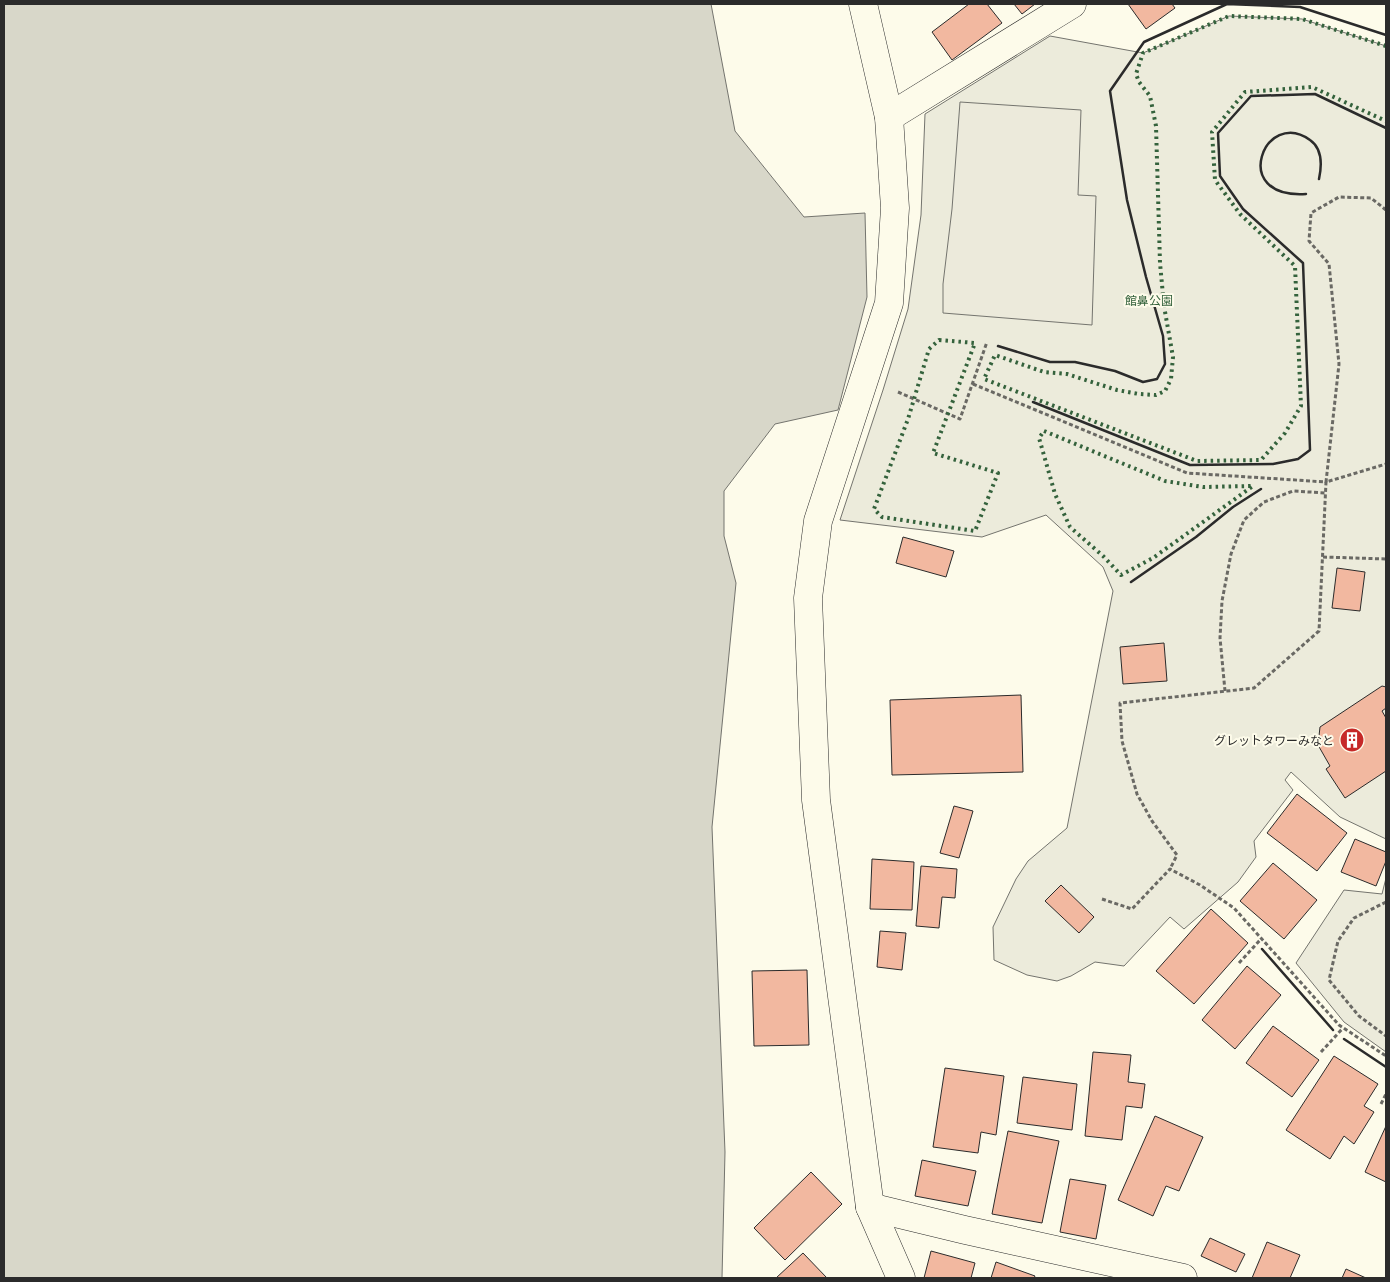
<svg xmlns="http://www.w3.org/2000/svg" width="1390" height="1282" font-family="Commissioner,'Noto Sans JP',sans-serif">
<rect width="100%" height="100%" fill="#fdfbea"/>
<g fill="#ecebdb" stroke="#74746e">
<polygon points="1229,16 1302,19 1386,46 1386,839 1340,817 1291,772 1285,780 1293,790 1254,841 1256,857 1238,882 1184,929 1170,917 1124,966 1095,962 1071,976 1057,981 1027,975 994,960 993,927 1016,879 1028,861 1067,828 1113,591 1103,567 1046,515 982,537 840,520 883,390 908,309 921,215 925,114 1050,36 1143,53"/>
<polygon points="1386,878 1386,1052 1344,1022 1296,963 1344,890 1382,894"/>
</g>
<polygon fill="#eceadb" stroke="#74746e" points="960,102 1081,110 1078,195 1096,196 1092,325 943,313 943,284 952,209"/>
<polygon fill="#d8d7c9" stroke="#74746e" points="4,4 711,4 735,131 804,217 865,213 867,297 838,410 775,424 724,491 724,536 736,583 712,827 725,1152 722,1278 4,1278"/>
<g fill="#f2b8a0" stroke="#2b2b2b">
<polygon points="969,4 987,4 1002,23 952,60 932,32"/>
<polygon points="1014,4 1035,4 1022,14"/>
<polygon points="1128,4 1172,4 1175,8 1146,29"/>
<polygon points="903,537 954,551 946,577 896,563"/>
<polygon points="1337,568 1365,572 1360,611 1332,608"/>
<polygon points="1164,643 1167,681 1123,684 1120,647"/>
<polygon points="1382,686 1386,687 1386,708 1382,711 1386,718 1386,771 1345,798 1326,769 1330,766 1318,745 1320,727"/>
<polygon points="1021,695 1023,772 892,775 890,700"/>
<polygon points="1297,794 1347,833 1317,871 1267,833"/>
<polygon points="954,806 973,811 959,858 940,853"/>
<polygon points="1355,839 1386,852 1386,861 1376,886 1341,872"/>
<polygon points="872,859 914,862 912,910 870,909"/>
<polygon points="1273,863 1317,900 1284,939 1240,901"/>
<polygon points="921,866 957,869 955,898 942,897 939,928 916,926"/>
<polygon points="1061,885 1094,917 1079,933 1045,901"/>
<polygon points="1211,909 1248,943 1194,1004 1156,971"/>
<polygon points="880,931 906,933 902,970 877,967"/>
<polygon points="1247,966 1281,995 1235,1049 1202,1020"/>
<polygon points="807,970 809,1045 754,1046 752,971"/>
<polygon points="1273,1026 1319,1060 1292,1097 1246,1063"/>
<polygon points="1093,1052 1131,1055 1128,1082 1145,1084 1142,1108 1126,1106 1122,1140 1085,1136"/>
<polygon points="1334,1056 1378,1084 1364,1106 1374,1112 1354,1144 1344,1136 1330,1159 1286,1130"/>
<polygon points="945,1068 1004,1076 996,1135 981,1132 978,1153 933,1147"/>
<polygon points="1023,1077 1077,1084 1072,1130 1017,1123"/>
<polygon points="1155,1116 1203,1137 1179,1191 1166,1186 1153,1216 1118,1200"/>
<polygon points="1386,1126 1386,1182 1365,1172"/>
<polygon points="1008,1131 1059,1141 1042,1223 992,1214"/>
<polygon points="922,1160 976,1171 968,1206 915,1196"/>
<polygon points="811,1172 842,1204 785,1260 754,1228"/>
<polygon points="1070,1179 1106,1185 1096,1239 1060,1232"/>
<polygon points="1210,1238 1245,1254 1236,1272 1201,1256"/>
<polygon points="1267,1242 1300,1255 1290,1278 1252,1278"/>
<polygon points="931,1251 975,1263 971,1278 924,1278"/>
<polygon points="803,1253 827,1278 776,1278"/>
<polygon points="996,1262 1035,1276 1034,1278 991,1278"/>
<polygon points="1346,1269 1366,1278 1342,1278"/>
</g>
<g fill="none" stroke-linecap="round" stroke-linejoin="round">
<defs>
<g id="minor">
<polyline points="863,4 889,117 895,208 889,303 818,521 808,598 816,800 870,1207 901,1278"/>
<polyline points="889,117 1072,4"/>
<polyline points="870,1207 965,1230 1183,1278"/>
</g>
</defs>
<use href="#minor" stroke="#2b2b2b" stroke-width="29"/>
<g stroke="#6a6964" stroke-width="3" stroke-dasharray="4 2.5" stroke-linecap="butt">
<polyline points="1386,210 1371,198 1339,197 1311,213 1309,241 1329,264 1339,364 1326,482 1386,464"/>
<polyline points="973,384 1187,473 1326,482 1319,631 1254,688 1120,703 1122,741 1137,794 1152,821 1177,855 1170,869"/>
<polyline points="898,392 960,419 987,342"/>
<polyline points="1323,557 1386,559"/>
<polyline points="1225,691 1220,638 1222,601 1231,554 1244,520 1264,502 1293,491 1326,493"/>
<polyline points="1102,899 1132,909 1170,869 1200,885 1234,908 1339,1025 1386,1056"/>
<polyline points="1386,902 1354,918 1338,941 1329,980 1359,1016 1386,1036"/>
<polyline points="1239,963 1261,939"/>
<polyline points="1321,1052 1343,1028"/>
<polyline points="1381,1104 1386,1094"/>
</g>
<use href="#minor" stroke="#fdfbea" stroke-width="28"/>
<g stroke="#34623c" stroke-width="4" stroke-dasharray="2.5 4" stroke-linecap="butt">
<polyline points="1386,46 1302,19 1229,16 1143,53 1136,74 1139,82 1150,96 1156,126 1160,263 1164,306 1173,357 1171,379 1165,391 1156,395 1139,394 1117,390 1067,374 1044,372 995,355 984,379 1197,461 1261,460 1285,433 1301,406 1295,266 1240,214 1215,180 1212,132 1245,92 1312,87 1386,121"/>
<polygon points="939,340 975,343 933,453 998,473 975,531 882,517 874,509 908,419 929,349"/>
<polygon points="1044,431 1165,481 1203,487 1253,486 1153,558 1121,575 1103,556 1070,527 1055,494 1039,438"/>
</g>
<g stroke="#2b2b2b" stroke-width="2.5">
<path d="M1306,194C1228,199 1265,107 1310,140C1323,149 1322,165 1319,179"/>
<polyline points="998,346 1050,362 1075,362 1115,371 1143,382 1157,379 1165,364 1163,336 1146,277 1127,200 1110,91 1144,42 1227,4 1300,7 1386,35"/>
<polyline points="1033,402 1190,465 1273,464 1298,459 1310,450 1303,263 1243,209 1220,176 1218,133 1251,96 1315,94 1386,128"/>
<polyline points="1131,582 1196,537 1233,507 1261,489"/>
<polyline points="1262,949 1333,1030"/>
<polyline points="1344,1039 1386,1067"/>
</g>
</g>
<defs>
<symbol id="building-disc" viewBox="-11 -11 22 22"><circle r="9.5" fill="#c62828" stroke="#fdfbea"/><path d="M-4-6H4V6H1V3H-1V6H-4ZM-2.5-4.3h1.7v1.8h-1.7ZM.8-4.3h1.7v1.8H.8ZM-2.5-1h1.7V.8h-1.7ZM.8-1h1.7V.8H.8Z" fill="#fff"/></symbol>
</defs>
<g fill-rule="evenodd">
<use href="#building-disc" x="1338" y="726" width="28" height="28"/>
</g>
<g text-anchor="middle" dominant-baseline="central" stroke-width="4" stroke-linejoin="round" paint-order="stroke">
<g font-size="12" fill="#34623c" stroke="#fdfbea">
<text x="1149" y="300">館鼻公園</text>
</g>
<g font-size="12" fill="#2b2b2b" stroke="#fdfbea" text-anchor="end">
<text x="1334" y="740">グレットタワーみなと</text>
</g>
</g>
<rect width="1390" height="1282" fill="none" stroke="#2b2b2b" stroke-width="10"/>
</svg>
